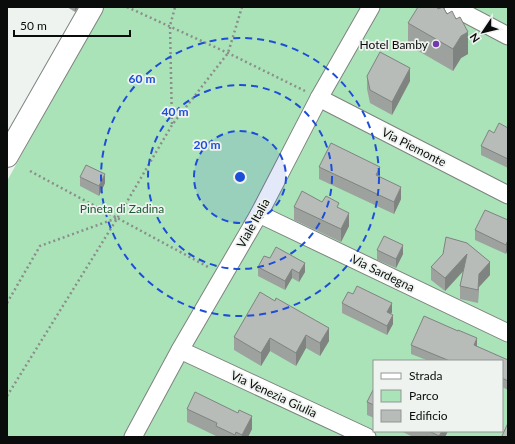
<svg xmlns="http://www.w3.org/2000/svg" width="515" height="444" font-family="Lato,sans-serif">
<rect width="100%" height="100%" fill="#eef3ef"/>
<path fill="#aae3b8" fill-rule="evenodd" d="M104,7H508V437H7V181ZM374,361H502V431H374Z"/>
<g fill="none" stroke-linecap="round" stroke-linejoin="round">
<defs>
<g id="minor">
<polyline points="453,7 508,36"/>
<polyline points="319,98 508,195"/>
<polyline points="259,214 508,333"/>
<polyline points="180,350 367,437"/>
<polyline points="133,437 180,350 259,214 319,98 371,7"/>
</g>
<polyline id="tertiary" points="7,156 92,7"/>
</defs>
<use href="#minor" stroke="#7e837f" stroke-width="19"/>
<use href="#tertiary" stroke="#7e837f" stroke-width="24"/>
<g stroke="#8b8e8c" stroke-width="2.5" stroke-dasharray="2 3" stroke-linecap="butt">
<polyline points="127,7 228,53 305,91"/>
<polyline points="172,124 170,26 175,7"/>
<polyline points="30,171 210,268"/>
<polyline points="7,303 40,246 117,218"/>
<polyline points="7,396 118,217 172,125 228,53 242,7"/>
</g>
<use href="#minor" stroke="#fff" stroke-width="17"/>
<use href="#tertiary" stroke="#fff" stroke-width="22"/>
</g>
<g fill="#9da29e">
<polygon points="67,7 78,7 75,12"/>
<polygon points="408,23 468,54 461,58 453,71 408,45"/>
<polygon points="367,76 410,81 392,115 370,103 367,89"/>
<polygon points="508,128 508,168 481,155 481,146"/>
<polygon points="319,167 401,199 394,214 319,179"/>
<polygon points="80,177 105,183 99,196 80,186"/>
<polygon points="322,202 339,208 349,226 341,242 294,220 294,207"/>
<polygon points="508,220 508,252 507,251 506,254 475,240 475,230"/>
<polygon points="446,237 467,243 490,262 490,275 479,287 478,303 460,299 460,286 463,271 445,291 431,280 431,267 443,254"/>
<polygon points="377,250 403,254 396,268 377,260"/>
<polygon points="270,258 305,272 299,282 292,278 285,290 258,276 258,267"/>
<polygon points="275,301 329,341 320,356 306,348 296,366 270,351 261,366 234,350 234,337"/>
<polygon points="342,303 392,312 391,314 393,324 387,335 342,313"/>
<polygon points="411,345 477,347 508,360 508,390 502,387 502,361 429,361 411,354"/>
<polygon points="374,388 374,418 367,415 367,402"/>
<polygon points="187,409 252,429 248,437 216,437 216,436 187,422"/>
<polygon points="401,431 448,431 445,437 413,437"/>
</g>
<g fill="#808481">
<polygon points="75,7 78,7 75,12"/>
<polygon points="468,32 468,54 461,58 453,71 453,49 461,36"/>
<polygon points="410,68 410,81 392,115 392,102"/>
<polygon points="380,167 380,179 376,175"/>
<polygon points="105,174 105,183 99,196 99,186"/>
<polygon points="401,187 401,199 394,214 394,202"/>
<polygon points="349,213 349,226 341,242 341,229"/>
<polygon points="507,242 507,251 506,254 506,245"/>
<polygon points="403,245 403,254 396,268 396,259"/>
<polygon points="467,254 467,267 445,291 445,278"/>
<polygon points="490,262 490,275 479,287 478,303 479,274"/>
<polygon points="305,263 305,272 299,282 299,273"/>
<polygon points="292,269 292,278 285,290 285,281"/>
<polygon points="392,303 392,312 387,321 387,312"/>
<polygon points="393,315 393,324 387,335 387,326"/>
<polygon points="329,328 329,341 320,356 320,343"/>
<polygon points="306,335 306,348 296,366 296,353"/>
<polygon points="270,338 270,351 261,366 261,353"/>
<polygon points="477,338 477,347 474,345"/>
<polygon points="252,416 252,429 248,437 242,437 242,435"/>
<polygon points="442,431 448,431 445,437 439,437"/>
</g>
<g fill="#b7bcb8" stroke="#808481">
<polygon points="418,7 437,7 438,9 443,7 447,14 452,11 456,19 460,17 468,32 461,36 453,49 408,23"/>
<polygon points="380,52 410,68 392,102 370,90 367,76"/>
<polygon points="499,123 508,128 508,159 481,146 489,130 494,133"/>
<polygon points="331,143 380,167 376,175 401,187 394,202 319,167"/>
<polygon points="86,165 105,174 99,186 80,177"/>
<polygon points="302,191 322,202 326,196 339,203 337,207 349,213 341,229 294,207"/>
<polygon points="485,210 508,220 508,242 507,242 506,245 475,230"/>
<polygon points="384,236 403,245 396,259 377,250"/>
<polygon points="446,237 467,243 490,262 479,274 478,290 460,286 467,254 445,278 431,267 443,254"/>
<polygon points="276,247 305,263 299,273 292,269 285,281 258,267 264,256 270,258"/>
<polygon points="357,286 392,303 387,312 393,315 387,326 342,303 348,292 353,294"/>
<polygon points="260,292 275,301 276,298 329,328 320,343 306,335 296,353 270,338 261,353 234,337"/>
<polygon points="424,316 458,331 458,330 477,338 474,345 508,360 508,381 502,378 502,361 450,361 411,345"/>
<polygon points="374,388 374,405 367,402"/>
<polygon points="195,392 238,413 239,410 252,416 242,435 236,432 235,435 216,426 217,423 187,409"/>
<polygon points="508,423 508,437 504,437 502,436"/>
<polygon points="429,431 442,431 439,436"/>
</g>
<circle cx="240" cy="177" r="46" fill="#1d4ed8" fill-opacity=".12"/>
<g fill="none" stroke="#1d4ed8" stroke-width="2" stroke-dasharray="7 5">
<circle cx="240" cy="177" r="46"/>
<circle cx="240" cy="177" r="92"/>
<circle cx="240" cy="177" r="139"/>
</g>
<circle fill="#7238ae" stroke="#eef3ef" stroke-width="1.5" cx="436" cy="44" r="4"/>
<g text-anchor="middle" dominant-baseline="central" stroke-width="3.5" stroke-linejoin="round" paint-order="stroke">
<g font-size="12" fill="#0a0c0b" stroke="#eef3ef" text-anchor="end">
<text x="428" y="44">Hotel Bamby</text>
</g>
<g font-size="12" fill="#0a0c0b" stroke="#eef3ef">
<text transform="translate(414 147) rotate(27)">Via Piemonte</text>
<text transform="translate(253 223) rotate(-61)">Viale Italia</text>
<text transform="translate(383 273) rotate(26)">Via Sardegna</text>
<text transform="translate(274 394) rotate(25)">Via Venezia Giulia</text>
</g>
<g font-size="12" fill="#1c5b33" stroke="#eef3ef">
<text x="122" y="208">Pineta di Zadina</text>
</g>
</g>
<circle cx="240" cy="177" r="6" fill="#1d4ed8" stroke="#eef3ef" stroke-width="2"/>
<g font-size="12" text-anchor="middle" font-weight="bold" fill="#1d4ed8" stroke="#eef3ef" stroke-width="3.5" stroke-linejoin="round" paint-order="stroke">
<text x="142" y="83">60 m</text>
<text x="175" y="116">40 m</text>
<text x="207" y="149">20 m</text>
</g>
<rect width="515" height="444" fill="none" stroke="#0a0c0b" stroke-width="16"/>
<rect x="373" y="360" width="130" height="72" fill="#eef3ef" stroke="#939794"/>
<rect x="381" y="373" width="20" height="6" fill="#ffffff" stroke="#939794"/>
<text x="409" y="380" font-size="12" fill="#0a0c0b">Strada</text>
<rect x="381" y="390" width="20" height="12" fill="#aae3b8" stroke="#939794"/>
<text x="409" y="400" font-size="12" fill="#0a0c0b">Parco</text>
<rect x="381" y="410" width="20" height="12" fill="#b7bcb8" stroke="#939794"/>
<text x="409" y="420" font-size="12" fill="#0a0c0b">Edificio</text>
<g transform="translate(483 32) rotate(235)" stroke="#eef3ef" stroke-width="3" paint-order="stroke">
<path d="M0-3L7 15L0 10L-7 15Z" fill="#0a0c0b"/>
<text y="-6" font-size="11" font-weight="bold" text-anchor="middle" fill="#0a0c0b">N</text>
</g>
<path d="M14 30v6h116v-6" fill="none" stroke="#0a0c0b" stroke-width="2"/>
<text x="20" y="30" font-size="12" fill="#0a0c0b" stroke="#eef3ef" stroke-width="3" paint-order="stroke">50 m</text>
</svg>
